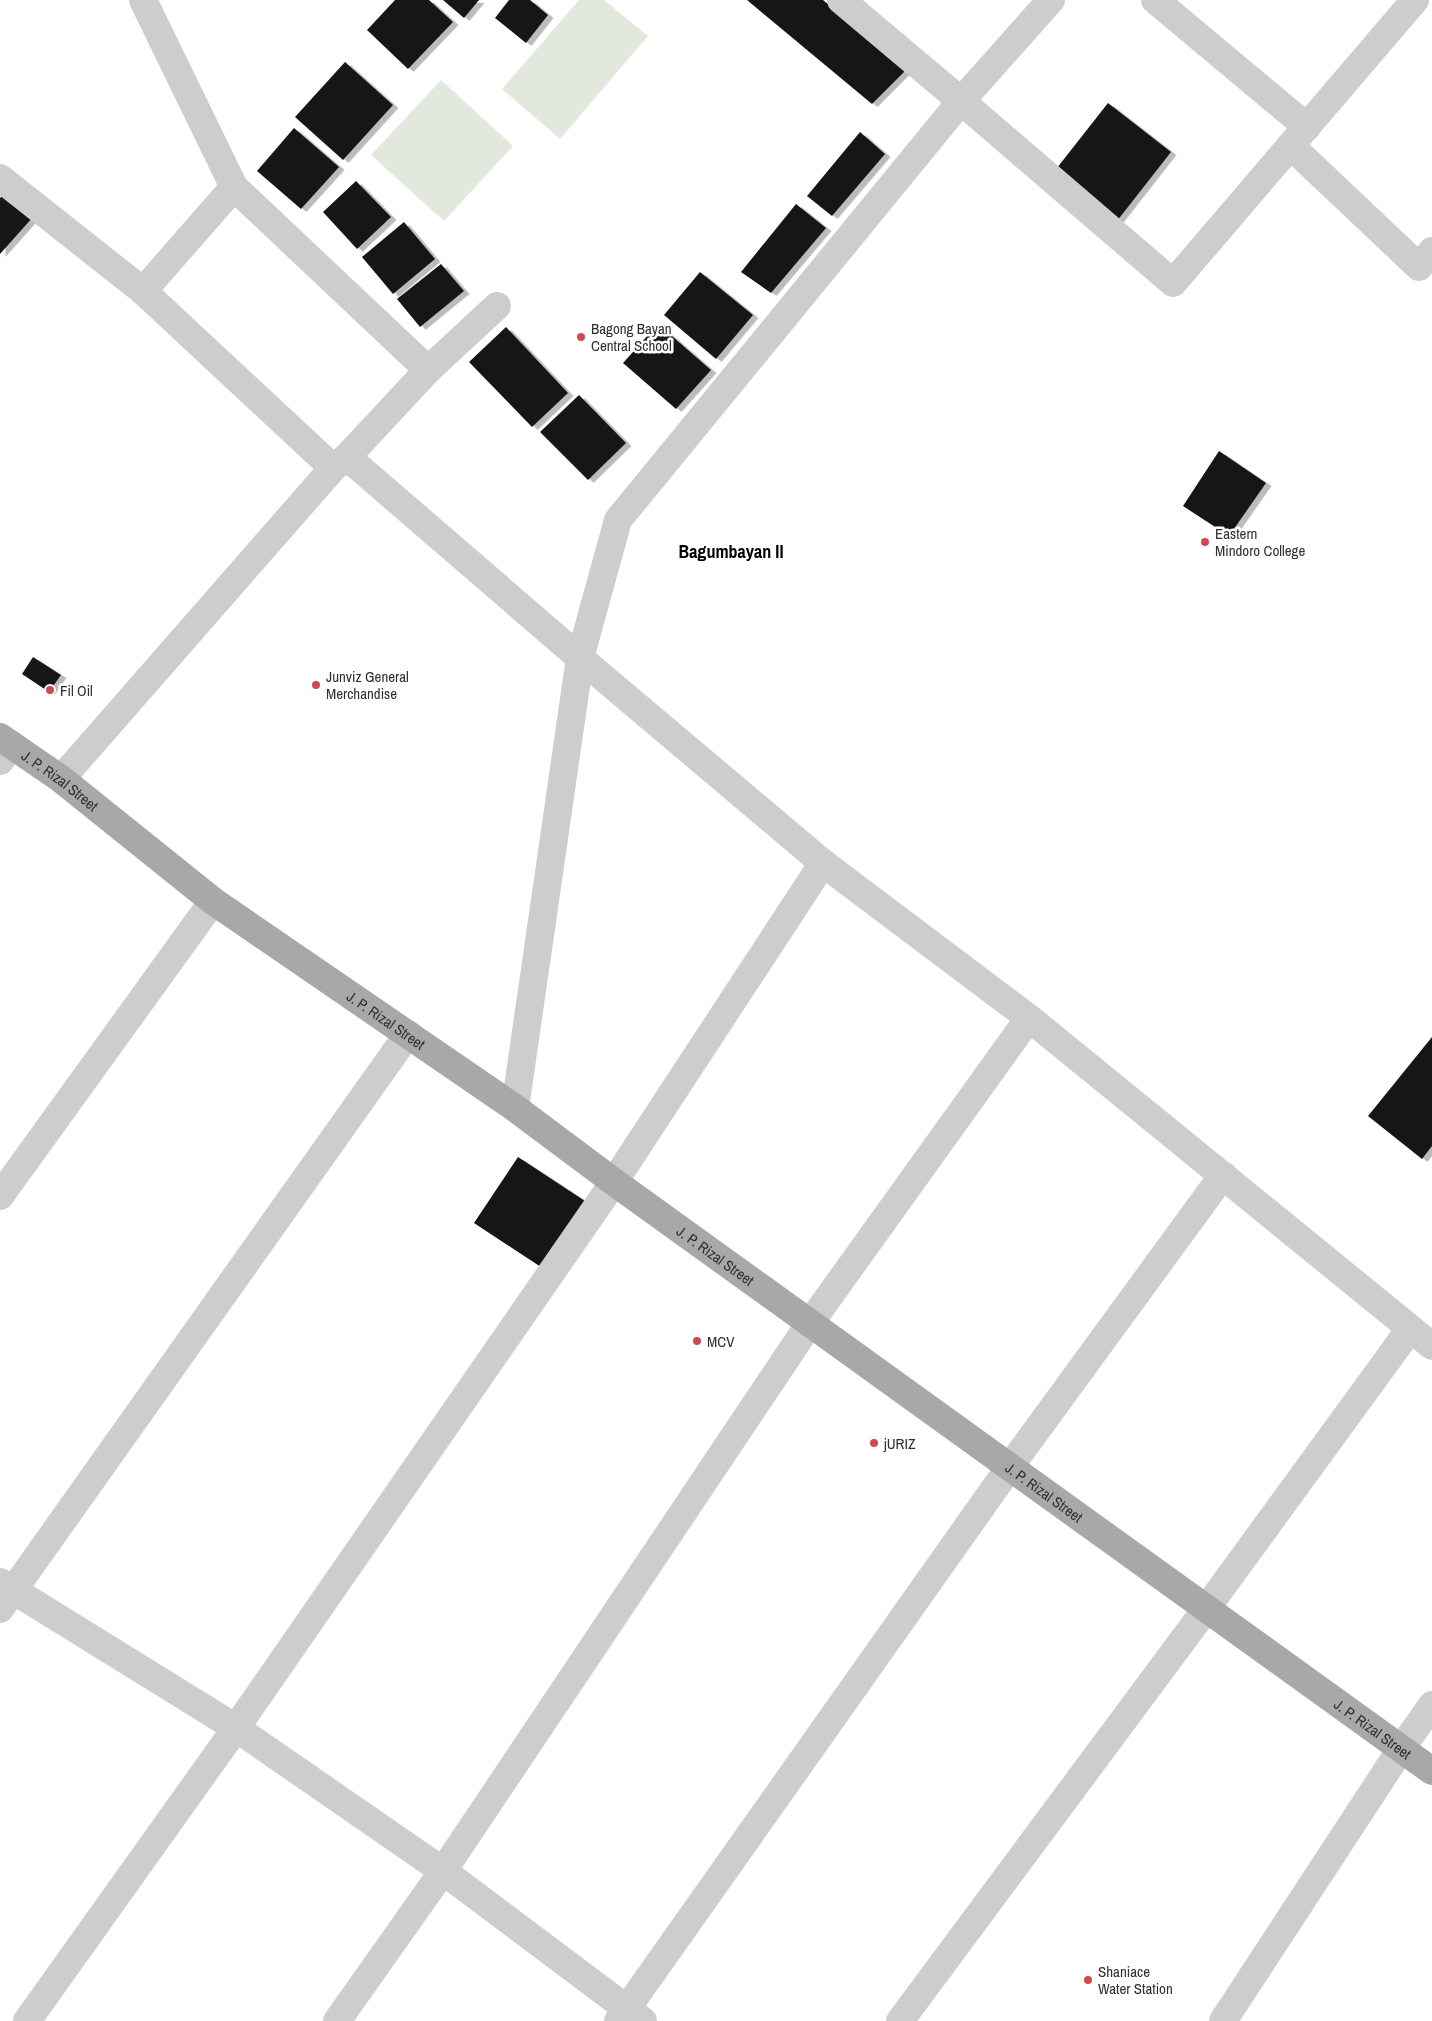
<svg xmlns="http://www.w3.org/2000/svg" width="1432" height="2021" font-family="'Archivo Narrow',sans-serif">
<defs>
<filter id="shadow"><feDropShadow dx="5.5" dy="3" stdDeviation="0" flood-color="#0004"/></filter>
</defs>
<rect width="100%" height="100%" fill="#fff"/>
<g fill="#e3e8dd">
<polygon points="579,0 604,0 648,36 560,139 502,89"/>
<polygon points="441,80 513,146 444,221 371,155"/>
</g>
<g fill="#171717" filter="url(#shadow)">
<polygon points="395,0 429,0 453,22 408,69 367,30"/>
<polygon points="443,0 479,0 464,18"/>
<polygon points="509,0 530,0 548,15 526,43 495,18"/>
<polygon points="747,0 823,0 907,69 872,104"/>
<polygon points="345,62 393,105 343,160 295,117"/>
<polygon points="1108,103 1171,152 1117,221 1053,173"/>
<polygon points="294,128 339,167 301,209 257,171"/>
<polygon points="860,132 885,154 832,216 807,196"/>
<polygon points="356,181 391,217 357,249 323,212"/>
<polygon points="6,192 33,217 0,254 0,198"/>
<polygon points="796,204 826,228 771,293 741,272"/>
<polygon points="404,222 435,259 393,294 362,257"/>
<polygon points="441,264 464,291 420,327 397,299"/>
<polygon points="700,272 753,315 716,359 664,315"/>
<polygon points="658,324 711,370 676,409 623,363"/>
<polygon points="506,327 568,393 532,427 469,362"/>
<polygon points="579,395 626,443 588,480 540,432"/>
<polygon points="1219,451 1266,483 1229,536 1183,506"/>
<polygon points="33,657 61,675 49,692 22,674"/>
<polygon points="1432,1037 1432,1146 1422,1159 1368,1116"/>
<polygon points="518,1157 588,1203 544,1269 474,1223"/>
</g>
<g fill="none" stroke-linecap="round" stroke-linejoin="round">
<g stroke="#cdcdcd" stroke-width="28">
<polyline points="143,0 234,187"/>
<polyline points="841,0 961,101 1051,0"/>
<polyline points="1155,0 1307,127"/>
<polyline points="1291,146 1419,267 1432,251"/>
<polyline points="0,178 143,291 333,468"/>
<polyline points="143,291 234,187 428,370"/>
<polyline points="347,457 580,658 823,863 1029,1018 1432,1346"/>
<polyline points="0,761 12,745"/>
<polyline points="61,779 333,468 347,457 428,370 497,306"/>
<polyline points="515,1108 580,658 618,520 961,101 1173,283 1415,0"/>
<polyline points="0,1196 213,901"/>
<polyline points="0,1582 236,1728 443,1871 643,2021"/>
<polyline points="0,1609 408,1034"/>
<polyline points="27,2021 236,1728 614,1182 823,863"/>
<polyline points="337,2021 443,1871 810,1323 1029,1018"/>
<polyline points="618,2021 1009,1468 1223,1175"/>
<polyline points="900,2021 1206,1609 1410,1329"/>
<polyline points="1223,2021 1401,1749 1432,1705"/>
</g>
<path stroke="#a8a8a8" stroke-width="28" id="s1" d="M0,737L61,779L213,901L515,1108L614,1182L1432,1771"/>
</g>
<g fill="#d14851" stroke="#fff" stroke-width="2">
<circle cx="581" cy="337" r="5"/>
<circle cx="1205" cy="542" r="5"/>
<circle cx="316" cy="685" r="5"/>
<circle cx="50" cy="690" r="5"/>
<circle cx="697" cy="1341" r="5"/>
<circle cx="874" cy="1443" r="5"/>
<circle cx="1088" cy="1980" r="5"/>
</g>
<g text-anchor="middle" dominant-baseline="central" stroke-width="5" stroke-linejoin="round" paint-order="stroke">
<g font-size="15" fill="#303030" stroke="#fff" text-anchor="start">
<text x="591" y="328">Bagong Bayan<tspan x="591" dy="17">Central School</tspan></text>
<text x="1215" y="533">Eastern<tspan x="1215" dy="17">Mindoro College</tspan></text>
<text x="326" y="676">Junviz General<tspan x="326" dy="17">Merchandise</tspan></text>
<text x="60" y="690">Fil Oil</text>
<text x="707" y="1341">MCV</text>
<text x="884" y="1443">jURIZ</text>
<text x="1098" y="1971">Shaniace<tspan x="1098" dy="17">Water Station</tspan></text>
</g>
<g font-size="15" fill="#303030" stroke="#fff">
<text stroke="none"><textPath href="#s1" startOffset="74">J. P. Rizal Street</textPath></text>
<text stroke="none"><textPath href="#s1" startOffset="479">J. P. Rizal Street</textPath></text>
<text stroke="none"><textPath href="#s1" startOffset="884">J. P. Rizal Street</textPath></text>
<text stroke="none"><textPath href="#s1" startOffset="1289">J. P. Rizal Street</textPath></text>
<text stroke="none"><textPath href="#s1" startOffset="1694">J. P. Rizal Street</textPath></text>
</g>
<g font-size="18" font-weight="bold" fill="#000" stroke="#fff">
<text x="731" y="551">Bagumbayan II</text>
</g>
</g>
</svg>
